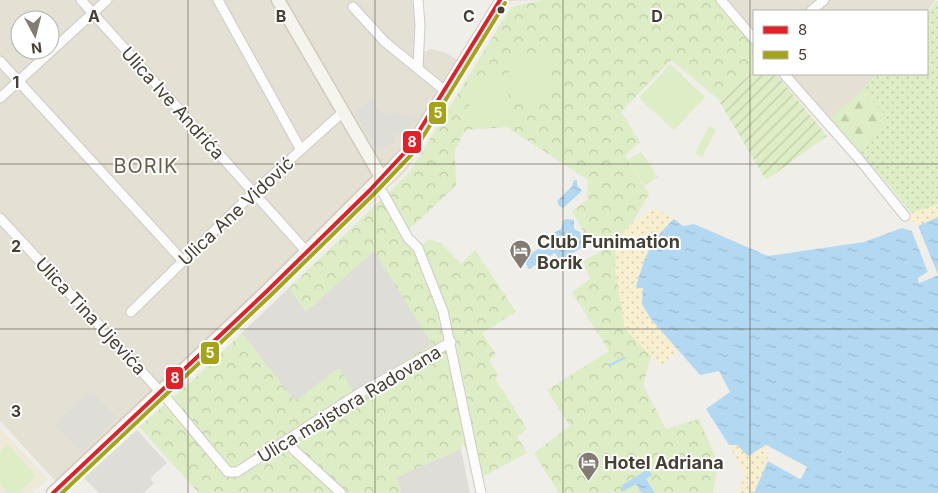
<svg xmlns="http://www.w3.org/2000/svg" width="938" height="493" font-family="Inter,sans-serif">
<defs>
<pattern id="grass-dots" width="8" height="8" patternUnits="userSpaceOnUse" patternTransform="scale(1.25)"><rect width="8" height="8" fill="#ddedc5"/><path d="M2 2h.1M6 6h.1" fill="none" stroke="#bfccaa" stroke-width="1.8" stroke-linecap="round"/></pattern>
<pattern id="forest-firs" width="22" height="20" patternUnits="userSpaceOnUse" patternTransform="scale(1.25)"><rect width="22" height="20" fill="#ddedc5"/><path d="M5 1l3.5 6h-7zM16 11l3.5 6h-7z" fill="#bfccaa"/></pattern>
<pattern id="sand-dots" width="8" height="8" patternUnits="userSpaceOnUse" patternTransform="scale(1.25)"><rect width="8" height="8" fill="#f7efcf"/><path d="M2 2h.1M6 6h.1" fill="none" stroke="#d5ceb2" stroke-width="1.8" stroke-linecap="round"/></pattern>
<pattern id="park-crowns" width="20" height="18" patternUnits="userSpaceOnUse" patternTransform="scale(1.25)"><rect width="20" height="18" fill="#ddedc5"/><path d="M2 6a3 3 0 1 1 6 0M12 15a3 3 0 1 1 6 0" fill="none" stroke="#bfccaa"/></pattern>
<pattern id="garden-furrows" width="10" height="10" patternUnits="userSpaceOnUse" patternTransform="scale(1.25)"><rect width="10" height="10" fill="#ddedc5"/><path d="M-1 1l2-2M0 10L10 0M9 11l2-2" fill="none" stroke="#bfccaa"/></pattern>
<pattern id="water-ripples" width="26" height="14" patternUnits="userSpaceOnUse" patternTransform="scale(1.25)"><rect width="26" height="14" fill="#b3d9f2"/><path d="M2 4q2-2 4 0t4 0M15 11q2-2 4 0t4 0" fill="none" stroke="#9bbbd0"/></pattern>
</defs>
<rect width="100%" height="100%" fill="#f0eee8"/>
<g fill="#e5e0d4" fill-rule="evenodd">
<path d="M0,0H418L420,54L431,49L444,52L461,62L500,0H542L511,1L406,171L136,424L68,493H53L60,486L0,421ZM20,20H50V50H20Z"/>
<polygon points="721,0 936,0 927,11 754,11 754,39"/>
<polygon points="784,74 876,74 862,91 826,123"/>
</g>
<polygon fill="#efe9d9" points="0,428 48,479 33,493 0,493"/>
<polygon fill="url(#grass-dots)" points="938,0 938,204 912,213 858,149 873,139 886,116 862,91 876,74 927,74 927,13"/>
<polygon fill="url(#forest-firs)" points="862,91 886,116 887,124 873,139 858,149 830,118"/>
<g fill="url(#sand-dots)">
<polygon points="938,204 938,217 918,226 905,216"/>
<path d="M654,208L674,219C650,241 644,257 637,287L643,288L642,304L651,319L678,351L661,366L625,329L615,269L616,247L622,234L632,223Z"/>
<polygon points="729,445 766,445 768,461 754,493 738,493 745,475"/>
</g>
<polygon fill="url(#park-crowns)" points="542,0 721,0 754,39 754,72 718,99 671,60 621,112 640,142 625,156 649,194 632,223 622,234 616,247 615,269 625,329 651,356 643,385 666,429 699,419 718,463 713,493 559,493 534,453 570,426 547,390 609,351 572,292 590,279 583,261 602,251 601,243 591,244 572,211 587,200 588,180 507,127 466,130 455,149 456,186 406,232 418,248 429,239 442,244 461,264 475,250 516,312 482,333 496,355 489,360 498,375 495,378 527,429 517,436 527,453 478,479 463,442 461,449 397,477 401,493 199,493 139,427 195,378 409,173 511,7"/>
<polygon fill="url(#garden-furrows)" points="754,72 776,74 827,136 766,180 718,99"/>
<g fill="#ddedc5">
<polygon points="549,54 552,98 511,101 508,56"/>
<polygon points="670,64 705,97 674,130 639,98"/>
<polygon points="507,77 511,122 471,126 467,81"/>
<polygon points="709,126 716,130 702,157 695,153"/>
<polygon points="641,152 658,177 645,186 628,160"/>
<polygon points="8,445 36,476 18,493 8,493 0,484 0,452"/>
</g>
<g fill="#dfddd8">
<polygon points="373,98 380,112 417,116 405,135 392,135 394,142 377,150 354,112"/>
<polygon points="374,251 432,344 354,392 339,368 295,401 242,333 289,288 306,312"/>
<polygon points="91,391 117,418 81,452 55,424"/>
<polygon points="137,430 167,463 150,478 154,483 143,493 99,493 84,478"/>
<polygon points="461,449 470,493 401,493 397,477"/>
</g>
<g fill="url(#water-ripples)">
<polygon points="574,180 577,180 577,185 582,191 563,208 559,206 557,201 572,186"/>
<path d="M938,217V493H754L768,461L800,479L807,467L766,445L748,456L737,445H729L706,409L730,392L719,371L700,375L651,319L642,304L643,288H636C644,257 650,241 674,219L683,226L694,224L768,256L864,242L902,228L912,231L928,272L918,278L919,283L938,275L918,226Z"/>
<polygon points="566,219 574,220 574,229 580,232 585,246 560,260 555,253 529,269 523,259 555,238 552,234 561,229 563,221"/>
<polygon points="648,469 652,475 646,479 655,493 642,493 636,484 624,491 621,486"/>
</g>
<g fill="#f0eee8">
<polygon points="918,226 938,275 919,283 918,278 928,272 912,231 914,230 930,272 921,280 935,274 916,228"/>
<polygon points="766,445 807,467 801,479 768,461 768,459 800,475 804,468 766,448"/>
</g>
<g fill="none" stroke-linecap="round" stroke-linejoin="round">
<polyline stroke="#b3d9f2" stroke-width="2.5" points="610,365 624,358"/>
<defs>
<g id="street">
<polyline points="81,0 306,251"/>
<polyline points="218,0 301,150"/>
<polyline points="418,0 420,25 418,68"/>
<polyline points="721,0 754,39"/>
<polyline points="353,7 385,42 444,90"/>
<polyline points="811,11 824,0"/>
<polyline points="0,61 183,261"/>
<polyline points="784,74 859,159 905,216"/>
<polyline points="0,98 107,0"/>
<polyline points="381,177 408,149 500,0"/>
<polyline points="383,193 408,238 418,248 443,311 481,493"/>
<polyline points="0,218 168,400 228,472 237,472 358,394 451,342"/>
<polyline points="131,312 254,192 343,112"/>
<polyline points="287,439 294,450 341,493"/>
</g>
<polyline id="secondary" points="53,493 267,291 381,177 278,0"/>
</defs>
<use href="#street" stroke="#cecbc5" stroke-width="11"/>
<use href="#secondary" stroke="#d0cbbe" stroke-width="15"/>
<use href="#street" stroke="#fdfcfc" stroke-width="9"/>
<use href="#secondary" stroke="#f6f4ee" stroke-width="12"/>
<defs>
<polyline id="bus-1" points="53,493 267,291 369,191 408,149 500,0"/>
<polyline id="bus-2" points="62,493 271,295 373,195 413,153 505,3"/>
</defs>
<use href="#bus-1" stroke="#fff" stroke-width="8"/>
<use href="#bus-2" stroke="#fff" stroke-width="8"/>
<use href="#bus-1" stroke="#e32028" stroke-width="4"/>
<use href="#bus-2" stroke="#a4a418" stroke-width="4"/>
</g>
<path fill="none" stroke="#463f33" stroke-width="1" stroke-opacity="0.55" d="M188,0V493M375,0V493M563,0V493M750,0V493M0,164H938M0,329H938"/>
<defs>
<symbol id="hotel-pin" viewBox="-11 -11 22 30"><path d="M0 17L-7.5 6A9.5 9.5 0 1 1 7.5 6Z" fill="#827c72" stroke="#fff"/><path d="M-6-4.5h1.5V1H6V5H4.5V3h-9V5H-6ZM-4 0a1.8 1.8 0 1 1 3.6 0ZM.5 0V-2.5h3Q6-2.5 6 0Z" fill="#fff"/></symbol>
</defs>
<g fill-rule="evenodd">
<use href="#hotel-pin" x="508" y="238" width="25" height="34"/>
<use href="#hotel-pin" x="576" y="450" width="25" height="34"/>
</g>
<circle fill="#463f33" stroke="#fff" stroke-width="2" cx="501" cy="10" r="4.5"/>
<g text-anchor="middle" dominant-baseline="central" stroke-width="4" stroke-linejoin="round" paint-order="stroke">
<g font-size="18" fill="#463f33" stroke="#fff">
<text transform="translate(173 103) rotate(48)">Ulica Ive Andrića</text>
<text transform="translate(236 211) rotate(-43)">Ulica Ane Vidović</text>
<text transform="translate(91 316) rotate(47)">Ulica Tina Ujevića</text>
<text transform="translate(349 404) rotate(-31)">Ulica majstora Radovana</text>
</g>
<g font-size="18" font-weight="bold" fill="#463f33" stroke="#fff" text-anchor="start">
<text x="537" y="241">Club Funimation<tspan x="537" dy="21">Borik</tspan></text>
<text x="604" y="462">Hotel Adriana</text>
</g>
<g font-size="20" letter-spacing="1" fill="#6a5d49" stroke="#fff">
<text x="146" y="166">BORIK</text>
</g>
</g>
<g font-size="16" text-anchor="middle" font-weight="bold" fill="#463f33" stroke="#fff" stroke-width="4" stroke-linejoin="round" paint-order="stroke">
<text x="94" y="22">A</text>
<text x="281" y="22">B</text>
<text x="469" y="22">C</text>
<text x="657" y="22">D</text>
<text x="16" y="88">1</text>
<text x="16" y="252">2</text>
<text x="16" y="417">3</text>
</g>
<g stroke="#fff" stroke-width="2">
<rect x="428" y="101" width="19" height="24" rx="5" fill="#a4a418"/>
<rect x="402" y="130" width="20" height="24" rx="5" fill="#e32028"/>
<rect x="200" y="341" width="20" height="24" rx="5" fill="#a4a418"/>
<rect x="165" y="366" width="19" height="24" rx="5" fill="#e32028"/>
</g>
<g font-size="14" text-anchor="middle" font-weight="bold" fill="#fff">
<text x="438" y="118">5</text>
<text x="412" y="147">8</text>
<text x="210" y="358">5</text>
<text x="175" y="383">8</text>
</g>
<rect x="753" y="10" width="175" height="65" fill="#ffffff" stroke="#b5b2ad"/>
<rect x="763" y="26" width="25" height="8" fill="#e32028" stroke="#b5b2ad"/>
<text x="798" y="35" font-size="15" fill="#463f33">8</text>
<rect x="763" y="51" width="25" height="8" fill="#a4a418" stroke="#b5b2ad"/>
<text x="798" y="60" font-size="15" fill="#463f33">5</text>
<g transform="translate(35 35) rotate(173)"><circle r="24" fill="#ffffff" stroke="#b5b2ad"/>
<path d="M0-4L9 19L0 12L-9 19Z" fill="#827c72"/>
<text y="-8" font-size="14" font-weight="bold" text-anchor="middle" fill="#463f33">N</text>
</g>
</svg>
